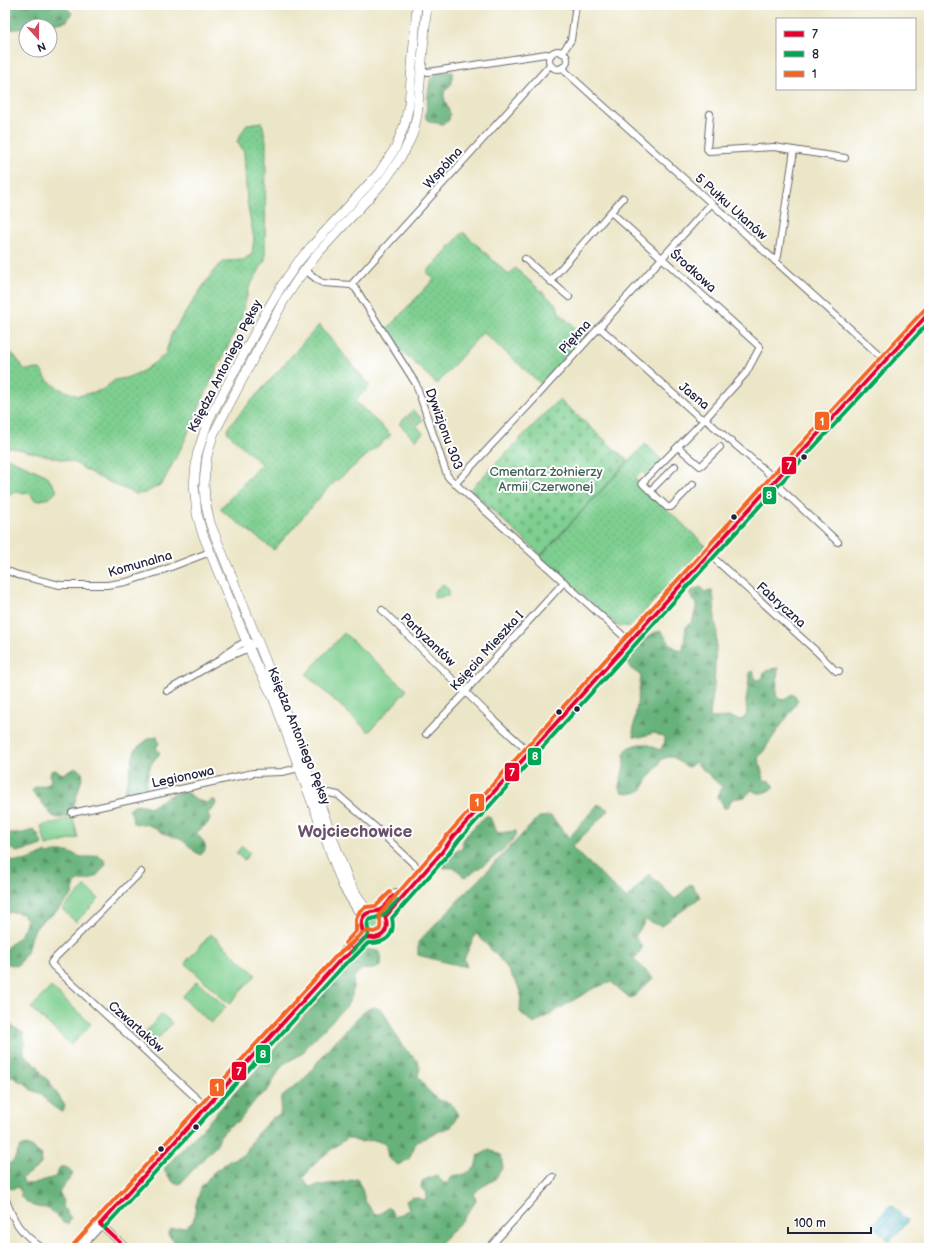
<svg xmlns="http://www.w3.org/2000/svg" width="934" height="1253" font-family="'Balsamiq Sans',sans-serif">
<defs>
<pattern id="grass-dots" width="8" height="8" patternUnits="userSpaceOnUse"><rect width="8" height="8" fill="#7ecf90"/><path d="M2 2h.1M6 6h.1" fill="none" stroke="#6db17d" stroke-width="1.8" stroke-linecap="round"/></pattern>
<pattern id="forest-firs" width="22" height="20" patternUnits="userSpaceOnUse"><rect width="22" height="20" fill="#66b27a"/><path d="M5 1l3.5 6h-7zM16 11l3.5 6h-7z" fill="#549065"/></pattern>
<pattern id="cemetery-stones" width="16" height="16" patternUnits="userSpaceOnUse"><rect width="16" height="16" fill="#7ecf90"/><path d="M2 7V4a2 2 0 0 1 4 0v3zM10 15v-3a2 2 0 0 1 4 0v3z" fill="#6db17d"/></pattern>
<pattern id="park-crowns" width="20" height="18" patternUnits="userSpaceOnUse"><rect width="20" height="18" fill="#7ecf90"/><path d="M2 6a3 3 0 1 1 6 0M12 15a3 3 0 1 1 6 0" fill="none" stroke="#6db17d"/></pattern>
<pattern id="water-waves" width="16" height="10" patternUnits="userSpaceOnUse"><rect width="16" height="10" fill="#53c0cc"/><path d="M0 5q4-4 8 0t8 0" fill="none" stroke="#449ca7"/></pattern>
</defs>
<rect width="100%" height="100%" fill="#fff"/>
<filter id="ink" filterUnits="userSpaceOnUse"><feTurbulence type="fractalNoise" baseFrequency=".025" numOctaves="2"/><feDisplacementMap in="SourceGraphic" scale="8" xChannelSelector="R" yChannelSelector="G"/><feConvolveMatrix kernelMatrix="1 2 1 2 8 2 1 2 1" color-interpolation-filters="sRGB"/></filter>
<filter id="wash" filterUnits="userSpaceOnUse"><feTurbulence type="fractalNoise" baseFrequency=".012" numOctaves="4" result="noise"/><feDisplacementMap in="SourceGraphic" scale="16" xChannelSelector="R" yChannelSelector="G"/><feGaussianBlur stdDeviation="0.9" result="paint"/><feColorMatrix in="noise" values="0 0 0 0 0 0 0 0 0 0 0 0 0 0 0 0 0 1.4 0 .05"/><feComposite in="paint" operator="in"/></filter>
<g filter="url(#wash)">
<rect width="100%" height="100%" fill="#ece6c8"/>
<g fill="url(#grass-dots)" stroke="#507866">
<polygon points="262,122 266,141 265,260 249,288 241,319 210,383 184,442 162,484 145,493 136,494 98,477 73,462 9,447 5,450 5,350 14,355 25,370 40,369 48,381 60,389 78,396 102,390 115,380 126,378 143,371 165,355 172,333 199,292 216,268 225,261 243,260 252,254 254,239 247,202 244,153 237,141 247,124"/>
<polygon points="463,232 509,275 515,268 557,305 559,313 584,336 541,384 483,332 437,384 390,340 388,328 434,279 427,272"/>
<polygon points="319,325 370,386 355,401 391,435 328,488 274,550 220,509 261,464 227,432 229,426"/>
<polygon points="645,444 662,460 646,476 642,472 635,479 705,545 630,627 616,625 540,557"/>
<polygon points="5,457 46,475 57,491 50,498 36,501 29,493 14,492 5,497"/>
<circle cx="374" cy="925" r="8"/>
</g>
<g fill="url(#forest-firs)" stroke="#446a5a">
<polygon points="5,5 63,5 72,13 67,21 44,26 26,26 26,28 5,30"/>
<polygon points="450,72 453,72 451,84 444,92 444,97 450,114 449,120 443,124 431,122 426,119 426,113 430,79 437,73"/>
<path d="M701,587L704,592L712,591C716,603 713,617 717,629L714,687L710,715L711,718L729,717L742,720L747,714L746,701L750,673L751,671L754,672V676L757,680L762,679C763,677 763,675 764,673C765,670 775,668 778,668L776,695L779,699L784,700L790,695L794,694L798,700L788,716L768,744C766,750 761,753 758,758L762,770V775L764,780L770,781L774,785V788L763,793H757L752,790L745,797L732,799L727,808H724C722,804 722,800 717,798V795L722,787L695,762L689,767C677,764 675,751 661,760C659,766 656,768 652,773C642,786 644,797 622,792L619,786L625,761L624,755L626,750L630,747L639,744H647L660,750L665,742L664,737L654,733L640,737L634,736L633,732L641,676L630,668C629,666 629,664 629,662C632,655 645,638 652,634C655,632 658,632 661,631L672,646L681,651L683,650L686,627L692,622L697,605L689,594L692,590Z"/>
<path d="M157,737L159,743L156,748L159,751V755C147,765 148,777 145,791C139,795 132,799 125,797L124,795L135,749L150,738Z"/>
<path d="M76,768L80,770L83,775L71,815C52,824 50,812 40,800C36,796 34,795 32,790L35,787L46,785L51,781L50,775L51,771C56,769 58,771 62,774Z"/>
<path d="M185,792L200,801L207,803L212,800H215L216,804L212,810L209,811L208,814L210,818L208,823L197,832V834C203,841 211,848 200,855C192,851 188,843 180,839C175,837 170,837 165,834C159,831 155,827 148,825C143,823 139,825 133,823L132,815L129,809C138,801 140,805 151,807C163,799 169,793 185,792Z"/>
<polygon points="598,804 609,810 572,847 627,899 649,874 675,899 691,884 701,897 661,926 646,920 635,937 643,947 634,959 653,978 631,999 611,982 592,989 534,1024 520,1012 521,991 505,965 476,933 464,959 467,967 444,962 418,955 418,942 539,817 551,816 569,838"/>
<path d="M486,816H489C494,823 492,828 499,833L516,831V835C503,853 484,865 465,877C460,875 461,873 458,870C454,867 448,868 444,868L441,865L444,859L456,850H461C463,847 462,844 463,841C466,833 479,823 486,816Z"/>
<polygon points="33,830 38,834 42,844 40,846 17,852 8,847 5,849 5,833 23,833"/>
<path d="M46,852L48,854L55,852H68L81,857H89L98,855L103,858L106,863C100,874 93,882 80,880L75,884L72,895L56,912L42,921L36,928L31,936L27,952L17,966L8,964L5,960V949C15,940 26,933 26,918C20,911 14,911 5,914V858C18,866 34,858 46,852Z"/>
<path d="M368,949L380,952L381,964C376,970 370,970 362,969L354,977L352,996L346,1007L308,1045L303,1053L282,1065L268,1090L257,1098L239,1121L229,1126L220,1136L216,1146L204,1158L180,1184L173,1182L165,1172V1167L201,1130L362,952Z"/>
<path d="M375,1007L383,1011L402,1046L416,1059L420,1068L418,1076L425,1087L438,1100L451,1103L458,1115L451,1127L432,1134L416,1143L409,1159L398,1165L388,1158L386,1144L374,1140L360,1142L348,1138C331,1149 315,1161 303,1178L309,1187C325,1184 341,1183 357,1179L362,1189L365,1201L375,1215L382,1213L388,1207L391,1210L394,1217L403,1213L409,1209L406,1201L413,1197L425,1200L427,1194L421,1188L422,1181L436,1175L444,1183H448L452,1176L465,1174L475,1168L478,1156L489,1150L501,1155L503,1167L494,1180L480,1188L474,1194L476,1201L462,1221L435,1248H177L174,1242L168,1235L171,1229L186,1227L193,1222L196,1205L201,1187L214,1172L229,1161L245,1154L254,1137L272,1118L280,1115L282,1097L305,1078L328,1049L358,1017L368,1009Z"/>
<path d="M5,1018L6,1022L23,1033L25,1041L24,1054L38,1066L42,1075L49,1081L65,1106L63,1112C56,1110 44,1100 42,1094L31,1090L25,1083L19,1081L5,1072Z"/>
<path d="M26,1145L31,1147L42,1155L41,1164L38,1167L22,1178L24,1183L31,1184L55,1177L60,1167H66L73,1173C70,1181 62,1185 59,1193L64,1201L62,1206L71,1218L68,1224L63,1223C60,1217 53,1213 48,1208C35,1208 31,1206 21,1197L20,1190L18,1187L11,1189L7,1185V1174L9,1171V1164L14,1160L20,1147Z"/>
</g>
<polygon fill="url(#cemetery-stones)" stroke="#507866" points="559,399 628,461 541,555 470,490"/>
<g fill="url(#park-crowns)" stroke="#507866">
<polygon points="442,584 449,590 448,596 434,598 434,592"/>
<polygon points="242,846 250,853 244,860 236,853"/>
</g>
<g fill="#7ecf90" stroke="#507866">
<polygon points="413,410 423,420 418,425 408,415"/>
<polygon points="407,416 423,433 415,440 399,424"/>
<polygon points="344,633 407,690 369,732 306,674"/>
<polygon points="73,818 78,838 46,846 41,826"/>
<polygon points="86,886 99,899 76,922 62,909"/>
<polygon points="211,934 256,975 229,1004 185,963"/>
<polygon points="197,981 226,1007 211,1023 182,997"/>
<polygon points="51,987 91,1024 71,1045 31,1008"/>
<polygon points="162,1014 172,1023 153,1044 143,1035"/>
</g>
<g fill="url(#water-waves)" stroke="#3a7184">
<polygon points="891,1205 896,1209 878,1230 872,1225"/>
<polygon points="897,1210 902,1215 883,1236 878,1231"/>
<polygon points="903,1216 908,1221 890,1241 885,1237"/>
</g>
</g>
<g filter="url(#ink)">
<g fill="none" stroke-linecap="round" stroke-linejoin="round">
<defs>
<g id="street">
<circle cx="558" cy="60" r="9"/>
<polyline points="562,53 571,40 576,5"/>
<polyline points="563,67 566,72 886,361"/>
<polyline points="422,72 428,72 546,54 551,55"/>
<polyline points="710,114 707,149 709,151 774,147 845,158"/>
<polyline points="611,212 760,347 746,373 705,419 642,483 667,507 671,507 693,484"/>
<polyline points="525,259 569,297"/>
<polyline points="775,261 778,256 794,150"/>
<polyline points="305,270 319,281 323,283 351,285 356,289 416,384 447,475 449,478 630,642"/>
<polyline points="550,281 623,198"/>
<polyline points="351,285 550,65"/>
<polyline points="599,327 699,417 705,419 767,472 782,490 838,542"/>
<polyline points="678,447 700,466 702,465 720,447"/>
<polyline points="455,484 529,405 711,204"/>
<polyline points="650,491 675,466"/>
<polyline points="709,554 816,651 836,671 839,671"/>
<polyline points="5,570 18,575 60,585 107,585 126,582 158,572 210,552"/>
<polyline points="382,610 494,720 529,752"/>
<path d="M222,657C230,651 240,642 250,642"/>
<polyline points="167,691 218,661 249,648 258,642"/>
<polyline points="426,734 466,692 470,686 564,582"/>
<polyline points="317,797 329,793 338,795 374,826 419,869"/>
<polyline points="72,813 253,773 282,772 299,768"/>
<polyline points="141,872 53,960 51,963 53,966 206,1107"/>
<path d="M5,1197C14,1223 20,1232 42,1248"/>
<polyline points="100,1224 126,1248"/>
<polyline points="489,1248 553,1177"/>
</g>
<g id="secondary">
<polyline points="371,912 363,905 349,882 277,689 210,523 205,500 204,482 207,456 213,435 284,300 298,279 318,253 386,179 404,152 413,133 417,115 427,5"/>
<polyline points="362,919 361,915 343,886 273,697 254,660 202,532 197,514 194,485 197,455 204,433 209,419 265,314 282,285 298,262 311,247 379,173 396,147 405,123 409,104 417,5"/>
</g>
<g id="primary">
<circle cx="374" cy="925" r="13"/>
<polyline points="378,912 396,894"/>
<polyline points="385,917 490,796 772,484 929,313"/>
<polyline points="78,1248 341,959 346,951 363,932"/>
</g>
</defs>
<use href="#street" stroke="#69676c" stroke-width="8"/>
<use href="#secondary" stroke="#69676c" stroke-width="10"/>
<use href="#primary" stroke="#69676c" stroke-width="12"/>
<use href="#street" stroke="#fff" stroke-width="6"/>
<use href="#secondary" stroke="#fff" stroke-width="9"/>
<use href="#primary" stroke="#fff" stroke-width="10"/>
<defs>
<g id="bus-1">
<path d="M348,948L363,932C360,924 361,914 371,912C374,911 377,912 380,910C386,907 389,901 393,896"/>
<path d="M100,1224L341,959L348,955L365,938C369,937 372,938 375,938C386,936 389,926 385,917L442,852L454,836L772,484L929,313"/>
<polyline points="100,1224 126,1248"/>
</g>
<g id="bus-2">
<path d="M352,952L368,935C370,929 365,925 369,920L384,915L398,900"/>
<path d="M104,1228L345,964L352,959L368,943C385,944 396,936 392,918L447,856L459,840L776,488L929,322"/>
</g>
<g id="bus-3">
<polyline points="345,943 356,931 356,919 360,911 366,907 376,906 390,892"/>
<path d="M74,1244L337,955L344,950L362,933L367,931L374,932L379,930C383,924 378,919 380,914L437,848L450,832L768,480L925,309"/>
</g>
</defs>
<use href="#bus-1" stroke="#fff" stroke-width="7"/>
<use href="#bus-2" stroke="#fff" stroke-width="7"/>
<use href="#bus-3" stroke="#fff" stroke-width="7"/>
<use href="#bus-1" stroke="#e4002b" stroke-width="4"/>
<use href="#bus-2" stroke="#00a651" stroke-width="4"/>
<use href="#bus-3" stroke="#f26522" stroke-width="4"/>
</g>
</g>
<g fill="#22223b" stroke="#fff" stroke-width="1.5">
<circle cx="804" cy="457" r="3.5"/>
<circle cx="734" cy="517" r="3.5"/>
<circle cx="577" cy="709" r="3.5"/>
<circle cx="559" cy="712" r="3.5"/>
<circle cx="196" cy="1127" r="3.5"/>
<circle cx="161" cy="1149" r="3.5"/>
</g>
<g text-anchor="middle" dominant-baseline="central" stroke-width="4" stroke-linejoin="round" paint-order="stroke">
<g font-size="13" fill="#22223b" stroke="#fff">
<text transform="translate(443 168) rotate(-48)">Wspólna</text>
<text transform="translate(731 207) rotate(42)">5 Pułku Ułanów</text>
<text transform="translate(693 271) rotate(42)">Środkowa</text>
<text transform="translate(575 337) rotate(-48)">Piękna</text>
<text transform="translate(225 366) rotate(-63)">Księdza Antoniego Pęksy</text>
<text transform="translate(694 396) rotate(39)">Jasna</text>
<text transform="translate(444 429) rotate(70)">Dywizjonu 303</text>
<text transform="translate(140 564) rotate(-16)">Komunalna</text>
<text transform="translate(781 605) rotate(42)">Fabryczna</text>
<text transform="translate(428 640) rotate(44)">Partyzantów</text>
<text transform="translate(487 651) rotate(-48)">Księcia Mieszka I</text>
<text transform="translate(299 736) rotate(68)">Księdza Antoniego Pęksy</text>
<text transform="translate(183 777) rotate(-12)">Legionowa</text>
<text transform="translate(136 1027) rotate(42)">Czwartaków</text>
</g>
<g font-size="13" fill="#425f59" stroke="#fff">
<text x="546" y="472">Cmentarz żołnierzy<tspan x="546" dy="15">Armii Czerwonej</tspan></text>
</g>
<g font-size="17" font-weight="bold" fill="#69506b" stroke="#fff">
<text x="355" y="832">Wojciechowice</text>
</g>
</g>
<g stroke="#fff" stroke-width="1.5">
<rect x="814" y="411" width="16" height="20" rx="4" fill="#f26522"/>
<rect x="781" y="456" width="16" height="19" rx="4" fill="#e4002b"/>
<rect x="762" y="486" width="15" height="19" rx="4" fill="#00a651"/>
<rect x="527" y="747" width="15" height="19" rx="4" fill="#00a651"/>
<rect x="504" y="762" width="16" height="20" rx="4" fill="#e4002b"/>
<rect x="469" y="793" width="16" height="19" rx="4" fill="#f26522"/>
<rect x="255" y="1044" width="16" height="20" rx="4" fill="#00a651"/>
<rect x="231" y="1061" width="16" height="20" rx="4" fill="#e4002b"/>
<rect x="209" y="1078" width="16" height="19" rx="4" fill="#f26522"/>
</g>
<g font-size="11" text-anchor="middle" font-weight="bold" fill="#fff">
<text x="822" y="425">1</text>
<text x="789" y="469">7</text>
<text x="769" y="499">8</text>
<text x="535" y="760">8</text>
<text x="512" y="776">7</text>
<text x="477" y="806">1</text>
<text x="263" y="1058">8</text>
<text x="239" y="1075">7</text>
<text x="217" y="1091">1</text>
</g>
<rect width="934" height="1253" fill="none" stroke="#fff" stroke-width="20"/>
<rect x="776" y="18" width="140" height="72" fill="#ffffff" stroke="#a7a7b1"/>
<rect x="784" y="31" width="20" height="6" fill="#e4002b" stroke="#a7a7b1"/>
<text x="812" y="38" font-size="12" fill="#22223b">7</text>
<rect x="784" y="51" width="20" height="6" fill="#00a651" stroke="#a7a7b1"/>
<text x="812" y="58" font-size="12" fill="#22223b">8</text>
<rect x="784" y="71" width="20" height="6" fill="#f26522" stroke="#a7a7b1"/>
<text x="812" y="78" font-size="12" fill="#22223b">1</text>
<g transform="translate(38 38) rotate(159)"><circle r="19" fill="#ffffff" stroke="#a7a7b1"/>
<path d="M0-3L7 15L0 10L-7 15Z" fill="#d1495b"/>
<text y="-6" font-size="11" font-weight="bold" text-anchor="middle" fill="#22223b">N</text>
</g>
<path d="M788 1227v6h83v-6" fill="none" stroke="#22223b" stroke-width="2"/>
<text x="794" y="1227" font-size="12" fill="#22223b" stroke="#ffffff" stroke-width="3" paint-order="stroke">100 m</text>
</svg>
